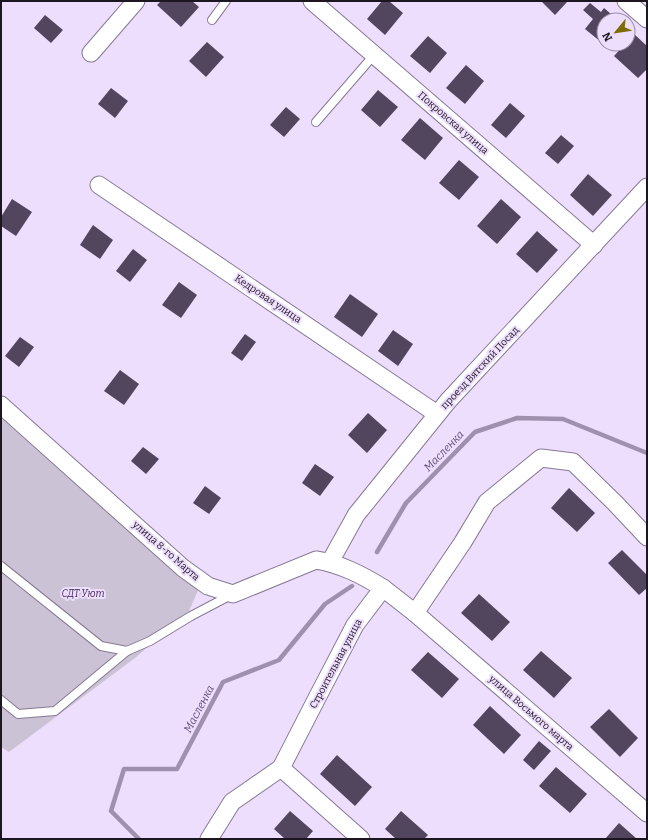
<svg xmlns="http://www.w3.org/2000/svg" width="648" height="840" font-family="Bitter,serif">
<rect width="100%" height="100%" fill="#eedefd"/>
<polygon fill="#ccc2d5" points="1,416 200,586 189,611 135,658 9,752 1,747"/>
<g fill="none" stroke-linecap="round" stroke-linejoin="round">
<g stroke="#9f90ae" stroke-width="4.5">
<polyline points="377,552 406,503 475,432 517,418 563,419 647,453"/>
<polyline points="139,839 111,811 124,769 177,769 223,682 279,660 325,604 352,586"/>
</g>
</g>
<g fill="#52455e">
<polygon points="161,1 192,1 199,7 181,27 157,5"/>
<polygon points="382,1 389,1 403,13 385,35 367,19"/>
<polygon points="541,1 568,1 555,15"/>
<polygon points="590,3 601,12 604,8 618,20 604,20 604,38 601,42 585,29 593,19 583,10"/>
<polygon points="45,15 63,30 51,43 34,28"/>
<polygon points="634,34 647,46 647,69 638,78 614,56 625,44 628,44 628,41"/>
<polygon points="428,36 447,53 430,73 410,56"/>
<polygon points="207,42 224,57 206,77 189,61"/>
<polygon points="466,65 484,81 465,104 446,88"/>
<polygon points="111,88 128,101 115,118 98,104"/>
<polygon points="378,90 398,107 380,127 361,110"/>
<polygon points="510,103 525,116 506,138 491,125"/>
<polygon points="286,107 300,119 284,137 270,125"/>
<polygon points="420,118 443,138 425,160 401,140"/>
<polygon points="561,135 574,146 558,164 545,153"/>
<polygon points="459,160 479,177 459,200 439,183"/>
<polygon points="588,174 612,195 593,216 570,195"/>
<polygon points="12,199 32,212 16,236 1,226 1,217"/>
<polygon points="501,199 521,217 497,244 477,226"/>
<polygon points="93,225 113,240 100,259 80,245"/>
<polygon points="537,231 558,250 537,273 516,254"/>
<polygon points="133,249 147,260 130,282 116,271"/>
<polygon points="179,282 197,295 181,318 162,305"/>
<polygon points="350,294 378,314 362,337 334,317"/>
<polygon points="393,330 413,344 398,366 378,351"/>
<polygon points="245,334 256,342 242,361 231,353"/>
<polygon points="20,337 34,347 19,367 5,356"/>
<polygon points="120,370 139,384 124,405 104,391"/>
<polygon points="368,413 387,430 367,453 348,435"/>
<polygon points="143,447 159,459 146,474 131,461"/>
<polygon points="315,464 334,477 320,496 302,483"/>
<polygon points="205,486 221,498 209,514 193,503"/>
<polygon points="569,488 595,513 577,532 551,508"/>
<polygon points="622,550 647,575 647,588 639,595 608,563"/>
<polygon points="479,594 510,622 492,641 461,613"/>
<polygon points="541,651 572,678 554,698 523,670"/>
<polygon points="428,652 459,679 442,698 411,670"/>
<polygon points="490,706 521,735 504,754 473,725"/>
<polygon points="609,709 638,738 620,757 590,727"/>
<polygon points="539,741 551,751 534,770 523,760"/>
<polygon points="337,755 372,787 355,806 320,774"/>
<polygon points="556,767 587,794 570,813 539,786"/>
<polygon points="290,811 313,831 306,839 285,839 274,829"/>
<polygon points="401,811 428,835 424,839 396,839 385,829"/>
<polygon points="619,823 637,839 605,839"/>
</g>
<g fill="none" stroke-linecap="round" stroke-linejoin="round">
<defs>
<g id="service">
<polyline points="212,20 226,1"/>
<polyline points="316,122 374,55"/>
<polyline points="1,566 101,646 127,651 150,641 191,616 231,595"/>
<polyline points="1,700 18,714 55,711 127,651"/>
</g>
<g id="minor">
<polyline points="312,1 594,245"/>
<polyline points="626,1 647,19"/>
<polyline points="91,53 136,1"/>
<polyline points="99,185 437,414"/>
<path d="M1,405L183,568L208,586L233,594L316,560C341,564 362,575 383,588"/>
<polyline points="330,562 356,515 448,401 647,187"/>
<polyline points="415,613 647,813"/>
<polyline points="281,768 361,839"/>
<polyline points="209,839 232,802 281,768 318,696 355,625 383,588 415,613 463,542 487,502 541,458 573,462 615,503 647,537"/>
</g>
</defs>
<use href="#service" stroke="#877994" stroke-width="10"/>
<use href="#minor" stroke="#877994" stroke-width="19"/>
<use href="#service" stroke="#fff" stroke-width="8"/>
<use href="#minor" stroke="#fff" stroke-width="17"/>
</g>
<g text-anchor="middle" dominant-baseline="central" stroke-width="4" stroke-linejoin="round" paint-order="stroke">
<g font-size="10" fill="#1b1620" stroke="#eedefd">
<text transform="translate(453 123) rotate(41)">Покровская улица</text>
<text transform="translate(268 299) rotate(34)">Кедровая улица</text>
<text transform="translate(480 368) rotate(-47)">проезд Вятский Посад</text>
<text transform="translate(166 551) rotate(41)">улица 8-го Марта</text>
<text transform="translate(336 664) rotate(-62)">Строительная улица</text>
<text transform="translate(531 713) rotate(41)">улица Восьмого марта</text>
</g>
<g font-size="10" font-style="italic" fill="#422b55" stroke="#eedefd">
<text x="83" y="594">СДТ Уют</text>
</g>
<g font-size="11" font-style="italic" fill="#644c78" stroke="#eedefd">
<text transform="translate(444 451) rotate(-46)">Масленка</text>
<text transform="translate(199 709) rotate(-62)">Масленка</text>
</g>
</g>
<rect width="648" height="840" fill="none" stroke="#1b1620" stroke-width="4"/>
<g transform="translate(616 32) rotate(241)"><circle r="19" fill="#eedefd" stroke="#9a8ea5"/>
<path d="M0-3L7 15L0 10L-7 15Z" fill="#7c6c05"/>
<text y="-6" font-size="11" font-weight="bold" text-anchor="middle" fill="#1b1620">N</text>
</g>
</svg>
